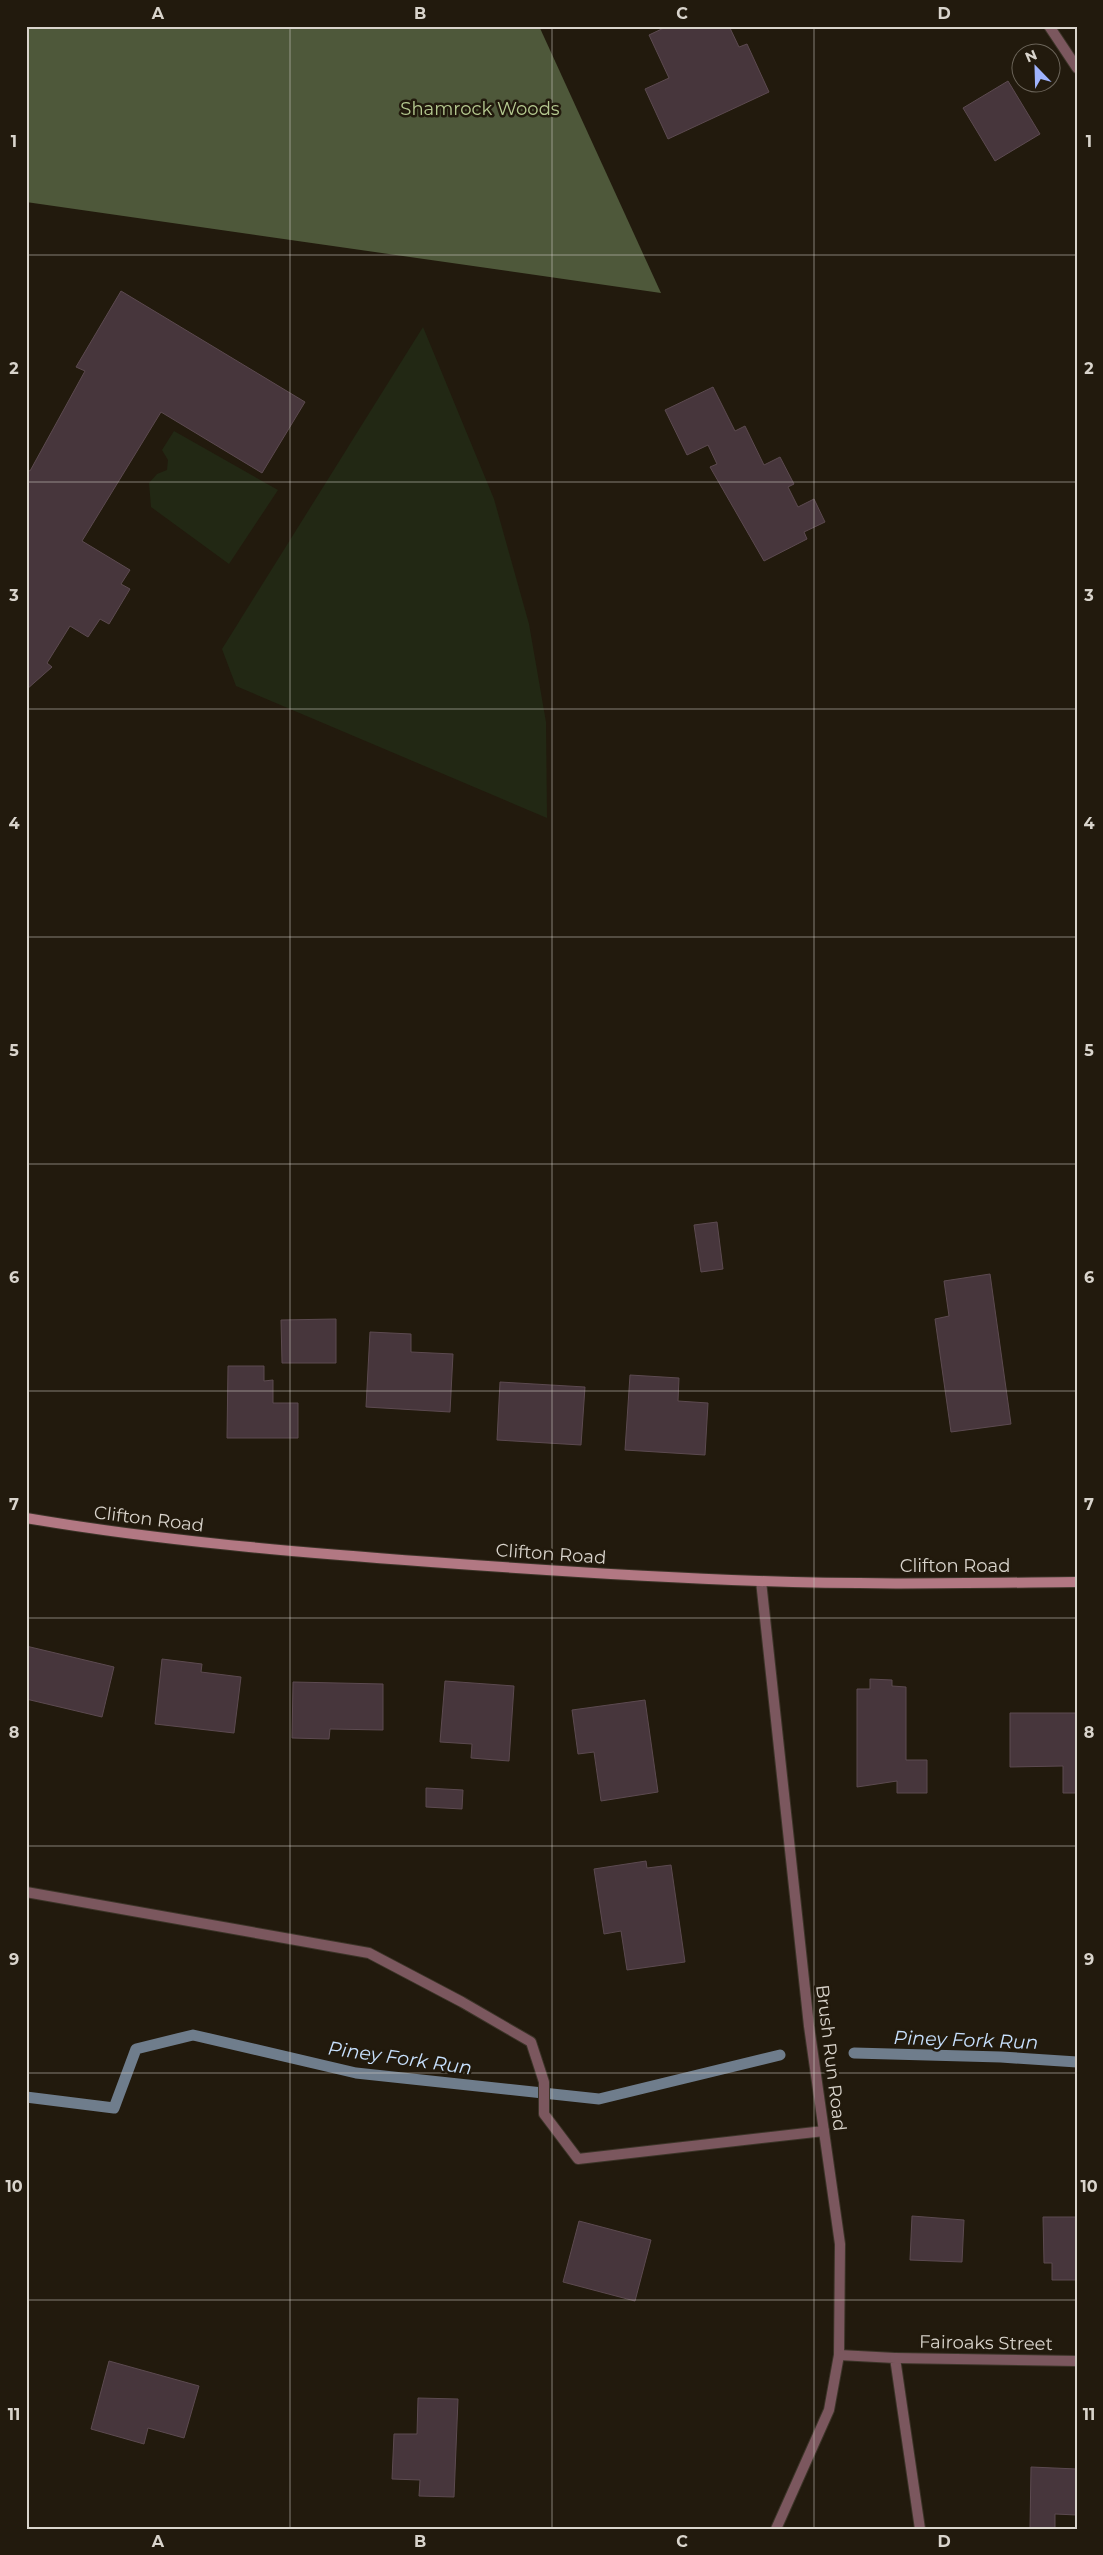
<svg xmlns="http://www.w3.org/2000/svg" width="1103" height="2555" font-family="Montserrat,sans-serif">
<rect width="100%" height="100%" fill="#221a0d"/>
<g fill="#222814">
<polygon points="423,327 494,499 529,624 546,722 547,818 236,686 222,649"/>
<polygon points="174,431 278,490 229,564 151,507 149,483 157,474 167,470 168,460 162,450"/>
</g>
<polygon fill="#4e583a" points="26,26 539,26 661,293 26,202"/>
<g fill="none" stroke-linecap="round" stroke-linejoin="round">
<g stroke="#6f7d8c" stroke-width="11">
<polyline points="854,2053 1001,2057 1077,2062"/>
<polyline points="26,2097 114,2108 136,2049 193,2035 356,2073 599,2099 780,2055"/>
</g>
</g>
<g fill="#47363c" stroke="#5c4a50">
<polygon points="668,26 729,26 739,47 747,44 769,92 668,139 645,89 669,78 649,35"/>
<polygon points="1008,81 1040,134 995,161 963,108"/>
<polygon points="121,291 305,402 262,473 161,412 82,541 130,570 121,584 130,589 109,624 100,619 88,637 70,626 47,663 52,667 26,690 26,469 30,471 85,371 76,367"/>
<polygon points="713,387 735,431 745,426 764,465 780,457 794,484 788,487 798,507 814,499 825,522 804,532 807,539 764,561 710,467 717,464 708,445 687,455 665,410"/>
<polygon points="717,1222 723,1269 701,1272 694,1225"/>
<polygon points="990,1274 1011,1424 951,1432 935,1319 949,1316 944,1281"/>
<polygon points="336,1319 336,1363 282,1363 281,1320"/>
<polygon points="370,1332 411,1334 411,1352 453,1354 450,1412 366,1407"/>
<polygon points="228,1366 264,1366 264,1381 273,1380 273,1403 298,1403 298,1438 227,1438"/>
<polygon points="630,1375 679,1378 678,1401 708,1403 705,1455 625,1450"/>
<polygon points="500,1382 585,1387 581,1445 497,1440"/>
<polygon points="26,1646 114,1667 102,1717 26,1699"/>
<polygon points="162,1659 202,1664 201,1672 241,1677 234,1733 155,1724"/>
<polygon points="870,1679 892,1680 892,1686 906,1687 906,1760 927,1760 927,1793 897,1793 897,1781 857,1787 857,1689 870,1689"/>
<polygon points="445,1681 514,1686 509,1761 471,1758 472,1744 440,1742"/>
<polygon points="293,1682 383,1684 383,1730 330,1729 329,1739 292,1738"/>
<polygon points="645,1700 658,1792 601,1801 594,1752 578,1754 572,1710"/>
<polygon points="1010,1713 1077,1713 1077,1793 1063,1793 1063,1766 1010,1767"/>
<polygon points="426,1788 463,1790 462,1809 426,1807"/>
<polygon points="646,1861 647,1868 671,1865 685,1962 627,1970 621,1931 604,1934 594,1869"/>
<polygon points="912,2216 964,2220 962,2262 910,2260"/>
<polygon points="1043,2217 1077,2217 1077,2280 1052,2280 1052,2263 1044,2263"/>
<polygon points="579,2221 651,2240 635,2301 563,2282"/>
<polygon points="109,2361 199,2386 184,2438 148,2428 144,2444 91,2429"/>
<polygon points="418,2398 458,2399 454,2497 419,2496 420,2480 392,2479 394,2434 417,2434"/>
<polygon points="1031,2467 1077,2469 1077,2515 1055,2514 1055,2529 1030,2528"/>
</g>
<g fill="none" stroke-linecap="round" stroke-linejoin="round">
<defs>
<polyline id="service" points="26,1892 369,1953 462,2002 531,2042 544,2082 544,2114 578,2159 824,2131"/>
<g id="minor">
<polyline points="761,1581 809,2026 840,2244 839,2355 829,2410 776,2529"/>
<polyline points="839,2355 895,2358 920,2529"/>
<polyline points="895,2358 1077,2361"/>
</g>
<polyline id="tertiary" points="1049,26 1077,68"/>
<path id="secondary" d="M26,1518C160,1541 296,1552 431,1562C541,1570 650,1577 759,1581C865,1585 971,1583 1077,1582"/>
</defs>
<use href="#service" stroke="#3c3428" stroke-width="12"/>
<use href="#minor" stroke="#3c3428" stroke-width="12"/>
<use href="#tertiary" stroke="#3c3428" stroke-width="12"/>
<use href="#secondary" stroke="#3c3428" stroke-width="12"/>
<use href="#service" stroke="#7b575e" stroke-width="10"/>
<use href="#minor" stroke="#7b575e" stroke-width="10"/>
<use href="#tertiary" stroke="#7b575e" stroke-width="10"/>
<use href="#secondary" stroke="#b27883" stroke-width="10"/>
</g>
<path fill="none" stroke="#d9d4cc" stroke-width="1" stroke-opacity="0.55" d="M290,26V2529M552,26V2529M814,26V2529M26,255H1077M26,482H1077M26,709H1077M26,937H1077M26,1164H1077M26,1391H1077M26,1618H1077M26,1846H1077M26,2073H1077M26,2300H1077"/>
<g text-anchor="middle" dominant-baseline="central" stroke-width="5" stroke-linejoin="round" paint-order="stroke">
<g font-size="18" fill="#b6ca91" stroke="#221a0d">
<text x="480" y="109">Shamrock Woods</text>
</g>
<g font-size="18" fill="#d9d4cc" stroke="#221a0d">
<text transform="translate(149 1519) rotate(7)">Clifton Road</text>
<text transform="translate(551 1554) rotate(4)">Clifton Road</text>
<text x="955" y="1566">Clifton Road</text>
<text transform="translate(831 2058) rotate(83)">Brush Run Road</text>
<text transform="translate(986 2343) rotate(1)">Fairoaks Street</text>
</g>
<g font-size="19" font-style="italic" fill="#c8e1fe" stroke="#221a0d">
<text transform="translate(966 2040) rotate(2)">Piney Fork Run</text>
<text transform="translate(400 2058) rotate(8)">Piney Fork Run</text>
</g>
</g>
<rect width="1103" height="2555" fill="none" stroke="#221a0d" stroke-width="55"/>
<g transform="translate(1036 68) rotate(337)"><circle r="24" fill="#221a0d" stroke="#6b6459"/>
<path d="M0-4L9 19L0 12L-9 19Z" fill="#9fb3fd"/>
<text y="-8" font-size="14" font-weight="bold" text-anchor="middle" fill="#d9d4cc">N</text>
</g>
<rect x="28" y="28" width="1048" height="2500" fill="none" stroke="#d9d4cc" stroke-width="2"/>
<g font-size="16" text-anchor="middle" font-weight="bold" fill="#d9d4cc">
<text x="158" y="19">A</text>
<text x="420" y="19">B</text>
<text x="682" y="19">C</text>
<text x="944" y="19">D</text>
<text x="14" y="147">1</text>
<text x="1089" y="147">1</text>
<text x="14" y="374">2</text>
<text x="1089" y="374">2</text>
<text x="14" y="601">3</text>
<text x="1089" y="601">3</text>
<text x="14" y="829">4</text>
<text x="1089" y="829">4</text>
<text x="14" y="1056">5</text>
<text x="1089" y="1056">5</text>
<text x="14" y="1283">6</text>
<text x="1089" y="1283">6</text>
<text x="14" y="1510">7</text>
<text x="1089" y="1510">7</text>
<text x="14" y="1738">8</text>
<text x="1089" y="1738">8</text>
<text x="14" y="1965">9</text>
<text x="1089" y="1965">9</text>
<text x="14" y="2192">10</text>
<text x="1089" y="2192">10</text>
<text x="14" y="2420">11</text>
<text x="1089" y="2420">11</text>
<text x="158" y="2547">A</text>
<text x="420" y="2547">B</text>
<text x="682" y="2547">C</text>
<text x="944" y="2547">D</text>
</g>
</svg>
